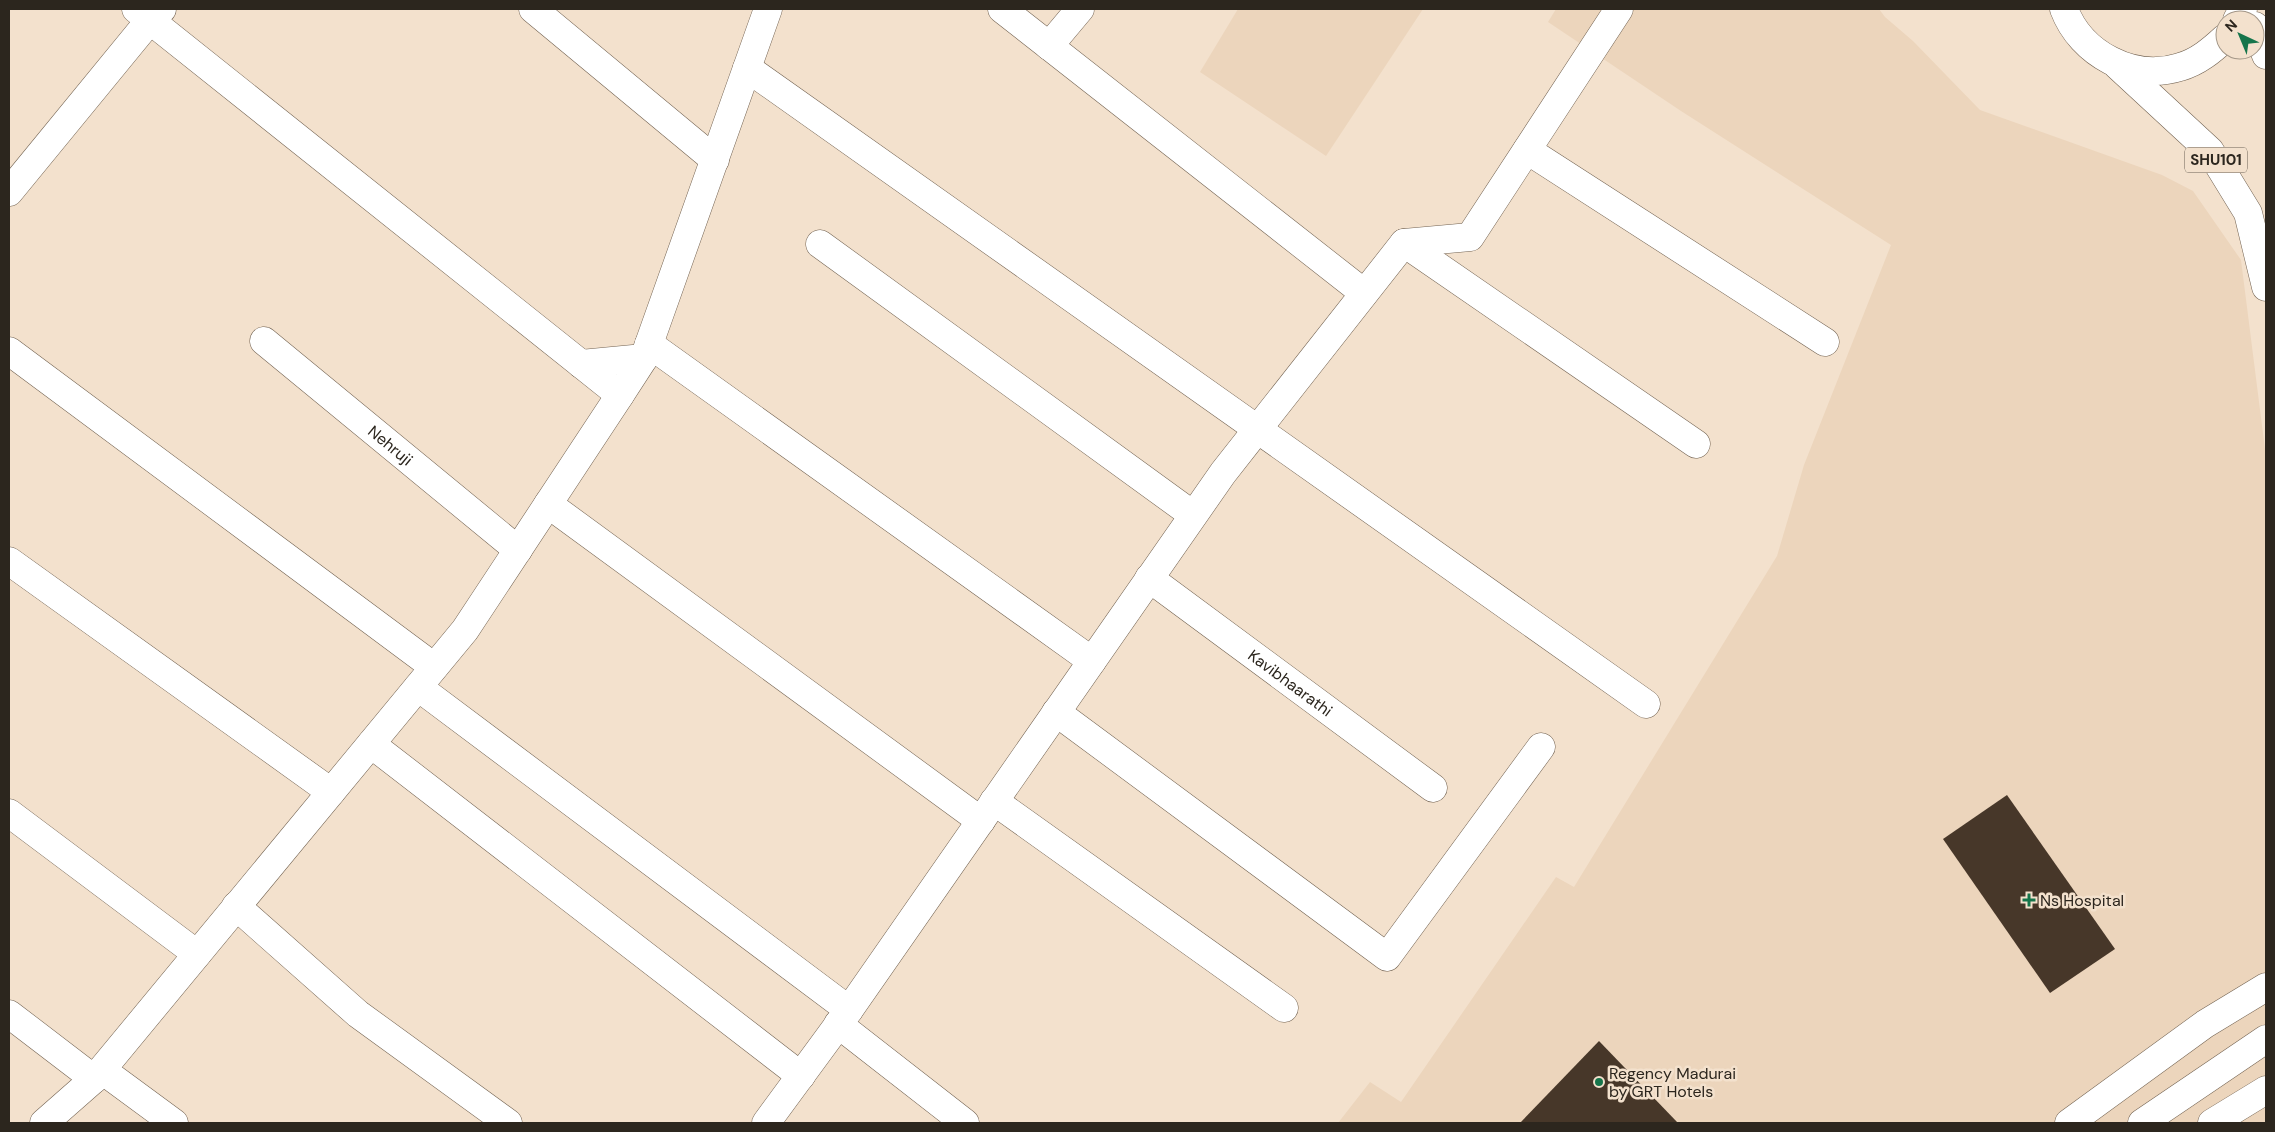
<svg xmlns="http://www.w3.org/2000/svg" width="2275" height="1132" font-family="'DM Sans',sans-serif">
<rect width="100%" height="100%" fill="#f3e1cd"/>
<g fill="#ecd5bc">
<polygon points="1238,9 1423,9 1326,156 1200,72"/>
<polygon points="1556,9 1879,9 1885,17 1913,41 1980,110 2162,175 2193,191 2241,260 2266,457 2266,1123 1338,1123 1370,1082 1401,1102 1556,877 1574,887 1777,556 1804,465 1891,245 1681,111 1548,22"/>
</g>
<g fill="#473729">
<polygon points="2007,795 2115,949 2050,993 1943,839"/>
<polygon points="1599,1041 1678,1123 1520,1123"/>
</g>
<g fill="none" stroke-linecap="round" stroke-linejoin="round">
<defs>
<g id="minor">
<polyline points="136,9 620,395"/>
<polyline points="533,9 715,160"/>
<polyline points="1002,9 1364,293"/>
<polyline points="1049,46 1080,9"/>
<polyline points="747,68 1646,704"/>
<polyline points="1527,150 1825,342"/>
<polyline points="9,192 150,20 162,9"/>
<polyline points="1404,243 1696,444"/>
<polyline points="820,244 1193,515"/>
<path id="s1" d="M264,341L518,550"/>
<polyline points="649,344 1092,661"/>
<polyline points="9,351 434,667"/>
<polyline points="581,364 644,358"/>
<polyline points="548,504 981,821"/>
<polyline points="9,561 331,792"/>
<path id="s2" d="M1149,578L1433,788"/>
<polyline points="418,687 849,1010 1223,473 1404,243 1470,237 1619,9"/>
<polyline points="1056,712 1387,957 1541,747"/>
<polyline points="371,744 801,1076"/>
<polyline points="994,801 1284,1008"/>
<polyline points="9,813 197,954"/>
<polyline points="236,906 358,1014 508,1123"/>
<polyline points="9,1014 94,1079"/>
<polyline points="838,1024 965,1123"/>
<polyline points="102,1070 174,1123"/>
<polyline points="44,1123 94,1079 465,630 620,395 644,358 768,9"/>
<polyline points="766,1123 849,1010"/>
</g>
<g id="tertiary">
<polyline points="2069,1123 2205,1024 2266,987"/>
<polyline points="2142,1123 2266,1039"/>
<polyline points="2212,1123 2266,1090"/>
</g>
<g id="primary">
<path d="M2064,9C2081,54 2133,82 2180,67C2198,62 2212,50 2225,38"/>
<polyline points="2237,20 2243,9"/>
<polyline points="2255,26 2266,55"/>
<polyline points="2117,65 2210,151 2248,213 2266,287"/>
</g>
</defs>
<use href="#minor" stroke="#736352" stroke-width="29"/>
<use href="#tertiary" stroke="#736352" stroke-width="29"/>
<use href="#primary" stroke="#736352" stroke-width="29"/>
<use href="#minor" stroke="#fff" stroke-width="28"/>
<use href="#tertiary" stroke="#fff" stroke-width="28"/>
<use href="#primary" stroke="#fff" stroke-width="28"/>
</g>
<g fill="#16754b" stroke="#f3e1cd" stroke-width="2">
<path d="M2026.5 892.5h5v5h5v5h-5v5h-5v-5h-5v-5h5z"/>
<circle cx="1599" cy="1082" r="5"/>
</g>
<g text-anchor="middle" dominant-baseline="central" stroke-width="5" stroke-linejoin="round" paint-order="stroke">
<rect fill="#f3e1cd" stroke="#685e52" stroke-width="1" x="2185" y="147.5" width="62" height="25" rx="4"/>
<g font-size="15" font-weight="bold" fill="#2c261e">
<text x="2216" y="160">SHU101</text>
</g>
<g font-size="16" fill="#2c261e" stroke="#f3e1cd">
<text stroke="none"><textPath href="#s1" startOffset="164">Nehruji</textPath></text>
<text stroke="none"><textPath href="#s2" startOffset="176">Kavibhaarathi</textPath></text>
</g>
<g font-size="16" fill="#2c261e" stroke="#f3e1cd" text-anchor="start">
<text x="2040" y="900">Ns Hospital</text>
<text x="1609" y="1073">Regency Madurai<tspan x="1609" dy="18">by GRT Hotels</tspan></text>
</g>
</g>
<rect width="2275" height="1132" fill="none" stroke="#2c261e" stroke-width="20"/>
<g transform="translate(2240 35) rotate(316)"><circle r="24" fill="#f3e1cd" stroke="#a39687"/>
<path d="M0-4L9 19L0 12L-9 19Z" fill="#16754b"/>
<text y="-8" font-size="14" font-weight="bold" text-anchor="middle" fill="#2c261e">N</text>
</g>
</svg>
